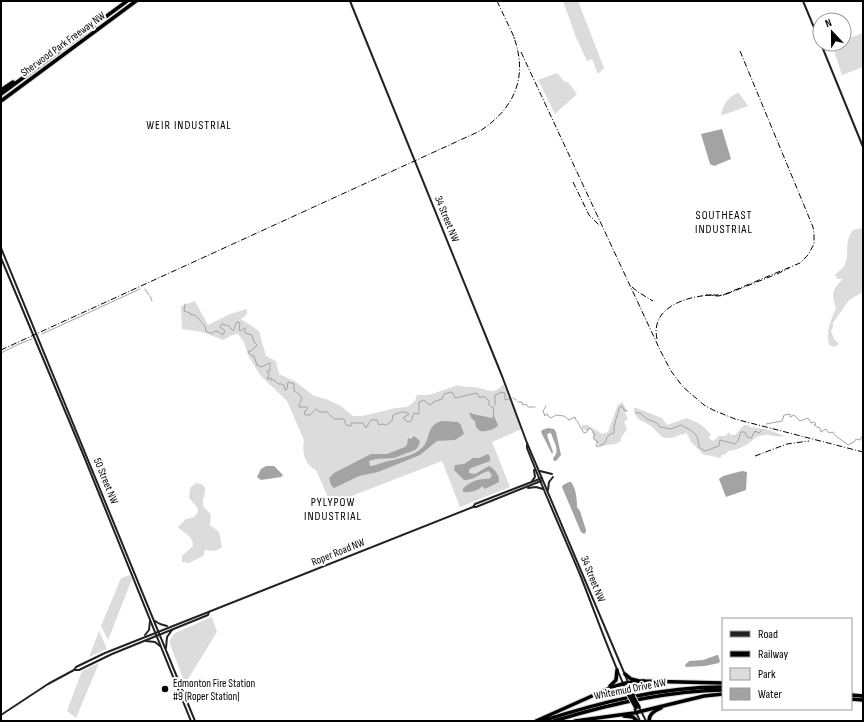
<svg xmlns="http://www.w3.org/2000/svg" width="864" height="722" font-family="'Sofia Sans Condensed',sans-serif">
<rect width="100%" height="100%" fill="#fff"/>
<g fill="#dcdcdc">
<polygon points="563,1 578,1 604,68 598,74 592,59 587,61 575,35"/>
<polygon points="863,33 863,67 842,75 832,45 835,44 844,44 844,40"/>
<polygon points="557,73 565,82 568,82 577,94 555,114 538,80"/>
<path d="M737,93H739L748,106L723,115H722L721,113C725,103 727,98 737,93Z"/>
<path d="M863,225V292L849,300L833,323V327L831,331L834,339L839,344L834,347L829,345C826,332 830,321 836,309C832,295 831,290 843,279H837L835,274C838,272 841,270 843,268C851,257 843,241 853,230L862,228Z"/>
<path d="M195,301L208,325L230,314L247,309V314L241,319L259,331L266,356L276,361L279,374L296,382L314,396L326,399L341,406L353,416H362L396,408L407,407L415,401L417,395H429L458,385C464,387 467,387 473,387C486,388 494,397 503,384L522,429L492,442L510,487L460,507L442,461L331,504L316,470C304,464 302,452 304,440L287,401L260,375L248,355L244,342L238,334L232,335L223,340L202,332L182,329L181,306Z"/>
<path d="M623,403L627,411L625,413L628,419L624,422L627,429L621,438V441C614,446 606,444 601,447C594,441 593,439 592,429H589L588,431L582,429V425H588L602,434L608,432L617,407L619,404Z"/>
<path d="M634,408H636L662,418L667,425L687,418C690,420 692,420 696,422C700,423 709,431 711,435L708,438L713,441L717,438L718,436H724L727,435L728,432L731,435H735L744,425H749L750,427L766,429L785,436C777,438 769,433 760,436C755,437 753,440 749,443C744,447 734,451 728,451L726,454L722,455L720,458L707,455H704L691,442L686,432L685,434C676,435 674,440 662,437L651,426L638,419L634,411Z"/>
<path d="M196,483C213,485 201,497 203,505C204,509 209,511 211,515L210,525L219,532L222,547L215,551L205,550L203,556L189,563L182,562V556L193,546C193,535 184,534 178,527L186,519L194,517L198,512L197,507L189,498L190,488Z"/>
<polygon points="130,575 132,579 108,640 101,626 121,578"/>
<polygon points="212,617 217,632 185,684 170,644 170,640 175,633"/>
<polygon points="99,631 107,649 89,657"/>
<polygon points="99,663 76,718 67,711 82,671"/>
</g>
<g fill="#a3a3a3">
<polygon points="722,129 731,159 714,166 710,164 701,134"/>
<path d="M494,405V416L498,425C495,430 485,432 480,431L476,427L475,421L472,419L469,413H471C477,416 483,415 490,418L492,417L493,420V411Z"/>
<path d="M442,421L458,422L461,425L464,434L455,440L437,441L420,455L378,472L359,476L334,488L331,485L329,478L334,473L371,454H387L405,447L407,445L408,438L411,439L414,436L420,441L418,447L415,450L394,458L376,459L369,461L370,466C375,466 380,463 385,462C396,459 415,456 423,447C431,438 426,425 442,421Z"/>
<path d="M548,428L554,429L556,432L561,455L556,461H554L553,458C561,451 554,443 551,433H549L547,435L553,452L552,454L541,432L542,430Z"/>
<path d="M488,454L490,457V461L471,468L469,470V473L475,474L489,466C495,469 500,476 499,482L485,489L482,486C479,491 469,493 463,492V489C468,482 481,478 489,479L492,476L489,471C479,473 476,480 464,480L454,470L455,465L464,464L473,458H479Z"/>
<polygon points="266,466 274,466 283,475 281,477 261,480 257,477 261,469"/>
<polygon points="742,471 747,472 746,490 726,497 719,479 723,476"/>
<path d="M569,482H571C576,489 577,498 577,507L580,511L586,530V532L584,534L581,532L562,487L563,485Z"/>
<polygon points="717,655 718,655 720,661 719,663 705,666 686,667 685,665 689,661 703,660"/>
</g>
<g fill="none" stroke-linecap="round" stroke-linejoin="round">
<g stroke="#a3a3a3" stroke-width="1">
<polyline points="145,289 149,295"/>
<polyline points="150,296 152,301"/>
<path d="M185,304L184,311L190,313L191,315H195L205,326L206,331C214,335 211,332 217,331L223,335L225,331L220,327L222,324L229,326L231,329L233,331L237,322L240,323L239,330L241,331L244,328H245V333L252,335L254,342L257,345L251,351L248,352L252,356H254L257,365L261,367L270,363V371H267L269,375L267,379L271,378V380H274L278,384H281L284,385L285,390L287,389L288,382L294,384V391L298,393L302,398L299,405V407H307V410L304,412L305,415H310L316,409L320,412H327L334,419H344L346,425L351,426V423H363L366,428L371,420H377L379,425L382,424L386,425L392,421L393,415C398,413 405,410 409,414L403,418L408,422L411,421L414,413L418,414L419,413V402L424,400L428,404L431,405L433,402L442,399L444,394L451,392L453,393L455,398L477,393L479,397H485L489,401V405L493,408"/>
<polyline points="42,334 140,289"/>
<polyline points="1,353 19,344 32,339"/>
<polyline points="513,398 516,400"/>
<polyline points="518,402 522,402 523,405 526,404 528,407 535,407"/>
<polyline points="495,405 495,395 499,394 500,392 505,393 505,400 509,399"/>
<polyline points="546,406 543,411 545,416 547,414 548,416 551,418 556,415 564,416 569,420 575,417 576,420"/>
<path d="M635,413H640L647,419L657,423L660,427L671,429L681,425C693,432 698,432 699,447L705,451L719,446L720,440L735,444L738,441L741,432H745L747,437L751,438L755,431L759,433L762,430"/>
<path d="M577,421L584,433L587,432L588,429L590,428L595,435L593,438L598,442L596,445L597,447L605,443C607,438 607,434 614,433C613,424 618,416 619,408L622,406L625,411H627"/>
<path d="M766,424L782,421L784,415L790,414V417L794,415L800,421L808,418L811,423L814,422L816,424L814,425L817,427L820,428L821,432L826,429L829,433L833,432C836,438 843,440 848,445L854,442L856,439L860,440L863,435"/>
</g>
<defs>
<g id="motorway">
<polyline points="1,90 13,82"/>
<polyline points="1,94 127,1"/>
<polyline points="1,101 136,1"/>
<polyline points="625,674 631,679 639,681 723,683"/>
<polyline points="610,686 616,680 617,670"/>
<polyline points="851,695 863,696"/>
<polyline points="851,699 863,700"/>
<polyline points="624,716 633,717 637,721"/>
<polyline points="536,721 612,687 626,683 644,681"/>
<path d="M542,721C601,702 661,687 723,687"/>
<path d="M554,721C609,704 665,691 723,690"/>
<polyline points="575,721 634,713 704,696 723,694"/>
<path d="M649,721C649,714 654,711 661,708"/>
</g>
</defs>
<use href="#motorway" stroke="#dbdbdb" stroke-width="5.5"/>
<g stroke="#222" stroke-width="2">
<polyline points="350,1 502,376 527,443 631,689"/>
<polyline points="803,1 820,42"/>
<polyline points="821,44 863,147"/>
<polyline points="1,248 195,721"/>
<polyline points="1,258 83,454 191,721"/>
<path d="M527,445V448C544,492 563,534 581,577C596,615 609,653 626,690"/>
<polyline points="540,471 552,474"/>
<polyline points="532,481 535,477 534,470"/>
<polyline points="528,488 536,487 543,489"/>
<polyline points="548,490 549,482 553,477"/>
<polyline points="473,507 476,507 541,481"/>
<polyline points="155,621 160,624 167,626"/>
<polyline points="145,635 149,630 150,621"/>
<polyline points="146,641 155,642 160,646"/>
<polyline points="166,648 167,637 172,630"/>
<polyline points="75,670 79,670 112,654 208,615 209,612"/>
<polyline points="639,707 646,721"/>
<polyline points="634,708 640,721"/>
<polyline points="1,715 48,684 74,670 76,667 105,653 473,507 475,504 542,478"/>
</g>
<use href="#motorway" stroke="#000" stroke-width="3.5"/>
<g stroke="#000" stroke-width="1" stroke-dasharray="6 2 1 2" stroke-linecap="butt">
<polyline points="497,1 515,39"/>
<polyline points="740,51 813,227 814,234 814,244 808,255 800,263 723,295 706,295 718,296 724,295 777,274 789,268"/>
<polyline points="521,52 661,352 671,371 683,387 704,405 713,410 735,419 863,452"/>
<polyline points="573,182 589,215 600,226"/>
<polyline points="632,287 638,292 653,301"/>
<path d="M657,339C650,307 687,296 712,295"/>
<path d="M1,350L480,131C515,108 529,76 513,35"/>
<polyline points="755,456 787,444 809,441"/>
</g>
<defs>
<g id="motorway-bridge">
<polyline points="629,689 639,707"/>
<polyline points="626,690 636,708"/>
</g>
</defs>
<use href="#motorway-bridge" stroke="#dbdbdb" stroke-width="5.5" stroke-linecap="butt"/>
<polyline stroke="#222" stroke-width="2" points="631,689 634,695"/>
<use href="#motorway-bridge" stroke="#000" stroke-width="3.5"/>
</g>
<circle fill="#000" stroke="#fff" stroke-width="1.5" cx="165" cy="689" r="4"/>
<g text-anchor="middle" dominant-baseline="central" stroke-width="4" stroke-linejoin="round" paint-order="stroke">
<g font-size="11" fill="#000" stroke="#fff">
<text transform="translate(63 44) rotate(-36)">Sherwood Park Freeway NW</text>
<text transform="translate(447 219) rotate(68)">34 Street NW</text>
<text transform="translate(106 481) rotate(68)">50 Street NW</text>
<text transform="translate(338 552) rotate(-22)">Roper Road NW</text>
<text transform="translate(593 579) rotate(68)">34 Street NW</text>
<text transform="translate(630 689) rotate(-11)">Whitemud Drive NW</text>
</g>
<g font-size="11" fill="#000" stroke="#fff" text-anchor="start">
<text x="173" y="683">Edmonton Fire Station<tspan x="173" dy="13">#9 (Roper Station)</tspan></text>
</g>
<g font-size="12" letter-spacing="1" fill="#000" stroke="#fff">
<text x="189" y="125">WEIR INDUSTRIAL</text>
<text x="724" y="215">SOUTHEAST<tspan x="724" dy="14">INDUSTRIAL</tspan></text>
<text x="333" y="502">PYLYPOW<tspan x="333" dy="14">INDUSTRIAL</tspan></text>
</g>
</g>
<rect width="864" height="722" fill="none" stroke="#000000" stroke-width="4"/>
<rect x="722" y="618" width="130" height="92" fill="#ffffff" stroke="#999999"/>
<rect x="730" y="631" width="20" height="6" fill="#222222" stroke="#999999"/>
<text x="758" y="638" font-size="12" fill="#000000">Road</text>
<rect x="730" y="651" width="20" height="6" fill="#000000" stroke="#999999"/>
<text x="758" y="658" font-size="12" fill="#000000">Railway</text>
<rect x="730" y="668" width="20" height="12" fill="#dcdcdc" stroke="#999999"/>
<text x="758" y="678" font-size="12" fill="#000000">Park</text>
<rect x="730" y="688" width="20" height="12" fill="#a3a3a3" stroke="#999999"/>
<text x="758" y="698" font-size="12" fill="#000000">Water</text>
<g transform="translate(832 32) rotate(338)"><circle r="19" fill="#ffffff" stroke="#999999"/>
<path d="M0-3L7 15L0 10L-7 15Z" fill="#000000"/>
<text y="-6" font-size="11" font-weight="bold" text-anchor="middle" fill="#000000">N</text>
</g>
</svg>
